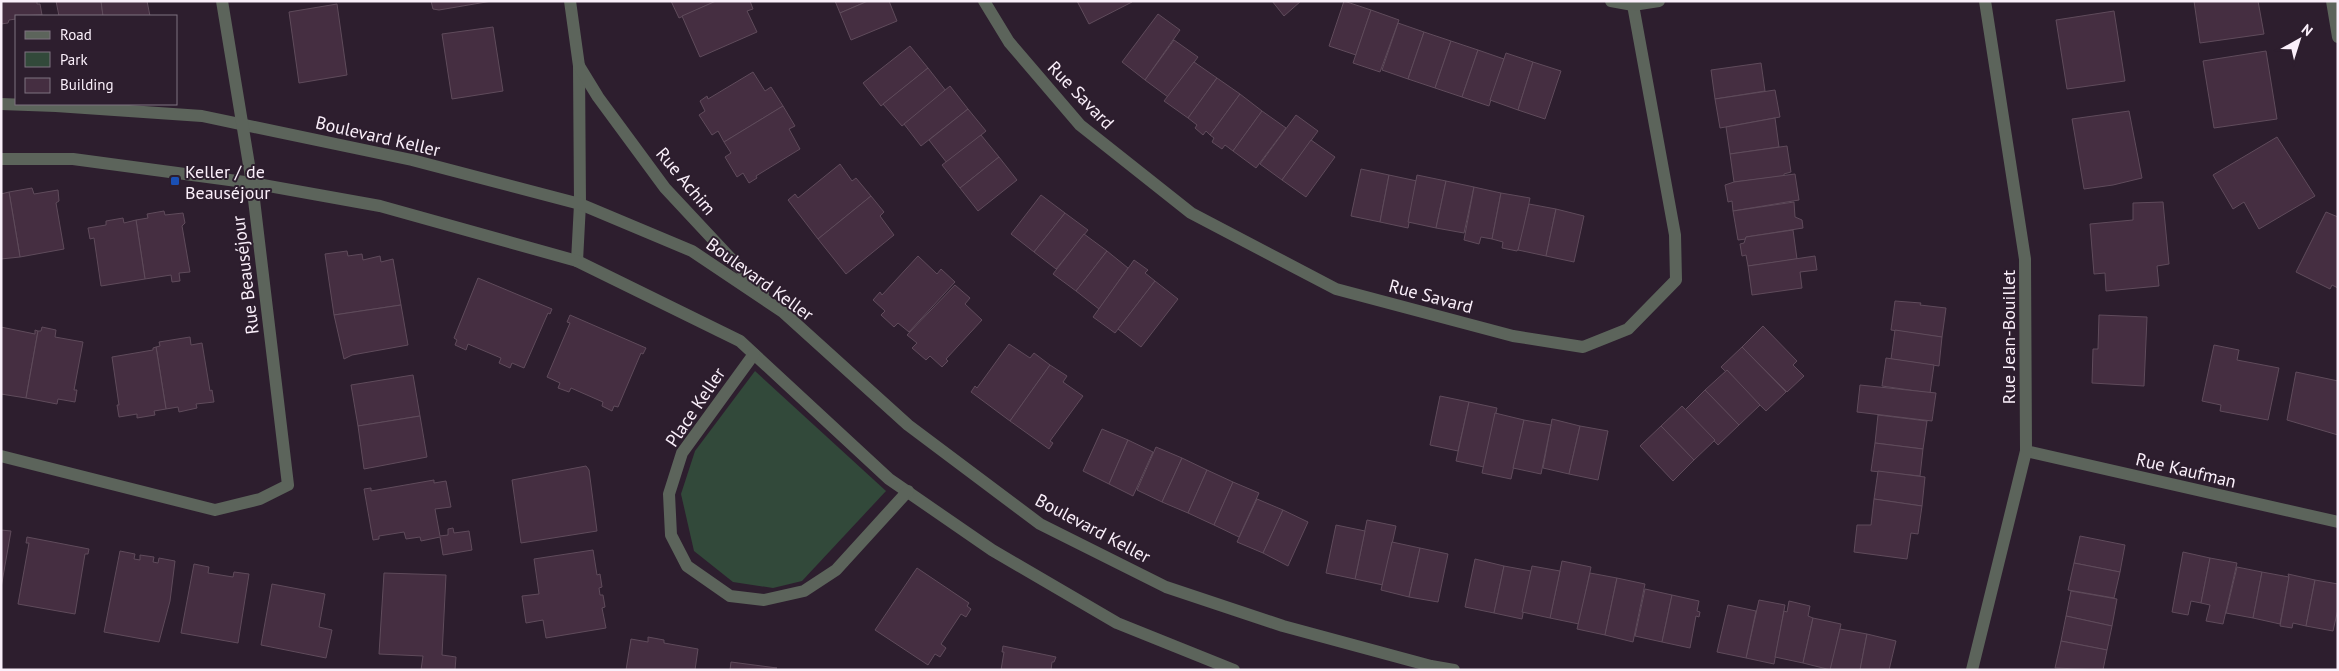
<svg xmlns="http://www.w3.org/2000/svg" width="2339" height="671" font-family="'PT Sans',sans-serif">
<rect width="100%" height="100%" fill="#2d1e2e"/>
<polygon fill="#32493a" points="755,371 886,491 802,581 773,588 733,582 694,551 681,494 695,451"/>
<g fill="#452e41" stroke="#5f4b5b">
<polygon points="1,1 37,1 37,4 40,4 42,15 16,16 16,19 9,20 8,23 1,24"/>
<polygon points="56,1 101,1 103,16 59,16"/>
<polygon points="101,1 147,1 150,16 103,16"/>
<polygon points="431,1 492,1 439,10 433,9"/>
<polygon points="671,1 716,1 679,18"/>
<polygon points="716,1 750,1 753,9 747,11 757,32 700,57 682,16"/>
<polygon points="835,1 868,1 840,13"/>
<polygon points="868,1 889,1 897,21 851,40 840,13"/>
<polygon points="1077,1 1132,1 1132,2 1089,24"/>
<polygon points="1272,1 1301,1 1284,16"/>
<polygon points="1344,1 1371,10 1356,55 1329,46"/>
<polygon points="2194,1 2258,1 2264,34 2200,43"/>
<polygon points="337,4 347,75 299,83 289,12"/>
<polygon points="1371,10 1399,20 1380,72 1353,63"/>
<polygon points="2114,11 2125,81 2067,89 2056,20"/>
<polygon points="1158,14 1180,30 1145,80 1122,62"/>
<polygon points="1398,23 1424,32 1408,79 1382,70"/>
<polygon points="493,27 503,91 452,99 442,34"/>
<polygon points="1424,32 1451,41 1435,88 1408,79"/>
<polygon points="1174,40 1198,57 1168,97 1145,80"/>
<polygon points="1451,41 1478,50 1462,97 1435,88"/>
<polygon points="910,46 928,68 881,106 863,83"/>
<polygon points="1478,50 1504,59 1489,106 1462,97"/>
<polygon points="2266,51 2277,119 2214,128 2203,61"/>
<polygon points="1506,53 1533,62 1518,110 1490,100"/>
<polygon points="1194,62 1217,78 1188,118 1164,101"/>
<polygon points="1533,62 1561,71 1545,119 1518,110"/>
<polygon points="1761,63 1765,91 1715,99 1711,70"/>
<polygon points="928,68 946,91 902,126 883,104"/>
<polygon points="753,72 765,91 771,87 783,106 724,142 718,131 712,135 699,115 705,111 700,101 707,96 708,99"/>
<polygon points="1217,78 1240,94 1210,135 1206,131 1203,135 1195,128 1197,125 1188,118"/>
<polygon points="950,86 968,109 921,146 904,124"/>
<polygon points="1775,90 1780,117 1720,128 1715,99"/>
<polygon points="1240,94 1262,111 1233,151 1225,145 1222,149 1212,142 1214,138 1210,135"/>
<polygon points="783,106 795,126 789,129 800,149 756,176 757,178 749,183 743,173 737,177 725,157 731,153 724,142"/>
<polygon points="968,109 986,131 947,163 929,140"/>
<polygon points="1262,111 1286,128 1256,168 1233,151"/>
<polygon points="2129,111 2142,178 2113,185 2084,189 2072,119"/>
<polygon points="1296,115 1318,131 1282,180 1260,164"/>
<polygon points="1775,118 1779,147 1730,154 1726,127"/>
<polygon points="981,135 999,157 960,188 942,165"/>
<polygon points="2277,137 2315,196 2259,229 2244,202 2233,209 2213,175"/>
<polygon points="1311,140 1335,157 1306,197 1282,180"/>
<polygon points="1787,146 1791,172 1784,174 1784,176 1734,182 1730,154"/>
<polygon points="999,157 1017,180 978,211 960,188"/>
<polygon points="840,164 852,181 856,178 871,196 818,239 788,200 795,194 798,198"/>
<polygon points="1361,169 1389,175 1380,222 1351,216"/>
<polygon points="1795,174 1799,200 1733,211 1732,201 1728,202 1725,185 1734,182"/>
<polygon points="1389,175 1417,181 1408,228 1380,222"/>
<polygon points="1417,175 1446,181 1436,228 1408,222"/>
<polygon points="1446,181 1474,187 1464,233 1436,228"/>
<polygon points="1474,187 1501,193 1492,239 1481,237 1479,244 1464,240"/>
<polygon points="32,188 34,194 58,190 59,201 56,203 64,249 20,257 9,192"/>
<polygon points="9,192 20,257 1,259 1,194"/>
<polygon points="1501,193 1530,198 1520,246 1517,251 1502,248 1503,242 1492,239"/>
<polygon points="1041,195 1065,213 1034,252 1011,234"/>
<polygon points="871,196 884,212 880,216 894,235 846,274 818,239"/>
<polygon points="1794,202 1795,217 1802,220 1803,228 1746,237 1746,239 1738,240 1733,211"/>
<polygon points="2163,202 2169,264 2157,266 2159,286 2106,291 2105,273 2094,274 2090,224 2133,220 2133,203"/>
<polygon points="1529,204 1556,209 1546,256 1518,250"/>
<polygon points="1556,209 1584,216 1574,262 1546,256"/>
<polygon points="164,211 165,215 183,213 185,223 182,226 190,272 179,273 180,281 172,282 171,275 145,279 136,220 148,218 147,214"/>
<polygon points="2326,212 2338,217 2338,288 2332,285 2330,289 2296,272"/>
<polygon points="1065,213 1088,230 1056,269 1034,252"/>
<polygon points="123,218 124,223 136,220 145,279 101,286 94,238 90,239 88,228 106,225 106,221"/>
<polygon points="1793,230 1797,259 1748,266 1746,255 1742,256 1740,244 1744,243 1746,237"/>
<polygon points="1084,234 1107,251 1076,291 1053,274"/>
<polygon points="347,251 348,256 362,254 363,260 380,256 381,262 393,259 401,305 334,315 325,254"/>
<polygon points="1107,251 1128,268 1099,309 1076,291"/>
<polygon points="918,256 937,274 941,269 955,282 909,332 898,323 894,327 881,315 885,311 873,300 880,292 882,295"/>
<polygon points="1815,256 1817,270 1800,272 1802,288 1752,295 1748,266"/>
<polygon points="1134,260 1148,270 1145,273 1155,281 1115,333 1093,317"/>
<polygon points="478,278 552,309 550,314 548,313 524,368 512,363 510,368 499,363 501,358 468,344 466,350 455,345 457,340 454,338"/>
<polygon points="1155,281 1178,299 1141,347 1118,329"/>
<polygon points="955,285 970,298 965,304 982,320 946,359 948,361 942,367 930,356 926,360 912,348 917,343 907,335"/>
<polygon points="1895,301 1921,303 1920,305 1946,308 1942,337 1891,330"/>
<polygon points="401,305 408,345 352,355 344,359 334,315"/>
<polygon points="570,315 646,348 643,354 641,353 618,407 614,406 612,411 602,406 603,402 571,388 569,392 558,388 560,383 547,377 570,323 567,322"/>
<polygon points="2099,315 2147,317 2144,386 2092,383 2093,349 2098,349"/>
<polygon points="1763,326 1797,361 1793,365 1804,376 1787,392 1742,347"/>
<polygon points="1,327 35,334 35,330 38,331 26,398 1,394"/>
<polygon points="42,327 56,330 55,337 83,342 74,390 77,390 75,402 58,399 57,404 26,398 38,331 41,331"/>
<polygon points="1895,330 1942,337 1939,366 1891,359"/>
<polygon points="190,337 191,345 202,343 210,391 212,390 214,402 196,404 197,408 179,412 178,407 166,409 156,347 160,346 159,342"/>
<polygon points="1009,344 1030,358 1034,353 1050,365 1010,421 971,392 975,386 977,388"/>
<polygon points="2214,345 2239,350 2237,360 2279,368 2268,420 2220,411 2221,405 2202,401"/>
<polygon points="156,347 166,409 154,411 155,415 137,418 137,414 119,417 117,405 119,405 112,357 153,350 153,348"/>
<polygon points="1742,347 1786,392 1766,411 1721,367"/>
<polygon points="1886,358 1934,365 1930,393 1882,386"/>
<polygon points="1050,365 1067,376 1063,382 1083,396 1050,441 1053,443 1049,449 1010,421"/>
<polygon points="1727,370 1760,405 1739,425 1705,390"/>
<polygon points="2296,372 2338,381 2338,435 2287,420"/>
<polygon points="413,375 420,416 358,426 351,385"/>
<polygon points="1860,385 1936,393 1932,421 1857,412"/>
<polygon points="1705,390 1739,425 1718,445 1685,410"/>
<polygon points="1440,396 1469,402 1458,451 1430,445"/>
<polygon points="1469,402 1497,408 1484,467 1456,461"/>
<polygon points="1682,406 1715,440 1694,460 1661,426"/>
<polygon points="1495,413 1524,420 1511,479 1482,473"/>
<polygon points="1878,415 1927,421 1923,449 1875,443"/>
<polygon points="420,416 427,457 364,469 358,426"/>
<polygon points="1552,419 1580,426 1569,474 1543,468"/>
<polygon points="1524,420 1551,425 1541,474 1513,468"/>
<polygon points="1580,426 1608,431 1598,480 1569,474"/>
<polygon points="1661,426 1694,460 1673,481 1640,446"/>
<polygon points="1102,429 1128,440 1109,484 1083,471"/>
<polygon points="1128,440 1153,452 1133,496 1109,484"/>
<polygon points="1875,443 1923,449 1920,476 1871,471"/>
<polygon points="1156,447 1182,458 1162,502 1137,490"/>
<polygon points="1182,458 1207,470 1188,513 1162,502"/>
<polygon points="586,466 589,470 597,531 521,543 512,480"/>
<polygon points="1207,470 1233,482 1214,525 1188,513"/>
<polygon points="1878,471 1925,477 1922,506 1874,499"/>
<polygon points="434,480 434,483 446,481 451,507 435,509 440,536 448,535 448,529 453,528 454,533 469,531 472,550 443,555 440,537 421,541 420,537 406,539 404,532 379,536 379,539 373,540 364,489 371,488 371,491"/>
<polygon points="1233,482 1259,493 1239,537 1214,525"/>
<polygon points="1257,499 1283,510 1263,553 1237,542"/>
<polygon points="1874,499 1922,506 1918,534 1911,533 1907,559 1854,552 1857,525 1871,525"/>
<polygon points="1283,510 1308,522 1288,566 1263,553"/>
<polygon points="1367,520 1396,526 1383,585 1355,579"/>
<polygon points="1336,525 1365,531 1355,579 1326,573"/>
<polygon points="1,530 11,531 1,588"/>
<polygon points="2080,536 2125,545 2120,572 2074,563"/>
<polygon points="27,537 89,549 88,554 85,554 75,614 18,604 29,543 26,543"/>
<polygon points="1392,542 1420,548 1409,597 1381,590"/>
<polygon points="1420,548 1448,554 1438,602 1409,597"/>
<polygon points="593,550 597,575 600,574 602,587 599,588 600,595 603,595 605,607 602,608 606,628 546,638 543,620 526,623 522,596 539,594 534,559"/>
<polygon points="120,551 135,554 134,559 140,560 140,555 154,557 153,562 158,563 159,558 175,561 170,601 159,642 104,632"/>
<polygon points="2183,552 2210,558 2201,603 2191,601 2188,615 2172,612"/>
<polygon points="2210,558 2237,563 2223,624 2206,621 2210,605 2201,603"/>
<polygon points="1475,559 1504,566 1494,613 1465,607"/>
<polygon points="1562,561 1591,567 1579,624 1550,618"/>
<polygon points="2074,563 2120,572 2114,598 2068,590"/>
<polygon points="194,564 209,567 208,573 233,577 234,572 249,574 238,643 181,633"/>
<polygon points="1504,566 1531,571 1522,619 1494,613"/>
<polygon points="1532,566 1560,571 1550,618 1522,612"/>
<polygon points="2237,567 2262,572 2253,618 2226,613"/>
<polygon points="917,568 969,603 967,606 971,609 966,617 961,614 941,644 946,648 940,657 935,654 928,665 875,630"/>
<polygon points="2262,572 2289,577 2280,624 2253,618"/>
<polygon points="384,573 446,575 442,655 456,657 455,670 421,670 423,656 379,654"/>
<polygon points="1590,573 1617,578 1605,635 1577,629"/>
<polygon points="2288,574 2315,580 2306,626 2293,623 2292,628 2280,626 2289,577"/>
<polygon points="1617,578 1645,584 1633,642 1605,635"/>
<polygon points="2315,580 2338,584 2338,609 2333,631 2306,626"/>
<polygon points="272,584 325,594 319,627 332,630 326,658 261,645"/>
<polygon points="1645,589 1672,595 1662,642 1635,636"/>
<polygon points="2071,591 2117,599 2112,626 2066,616"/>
<polygon points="1672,595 1699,601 1697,611 1700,612 1699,617 1696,616 1690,648 1662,642"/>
<polygon points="1759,600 1785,605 1774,664 1746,658"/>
<polygon points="1789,601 1810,606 1808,616 1813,618 1803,663 1775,657 1784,611 1787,612"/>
<polygon points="1728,605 1756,611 1746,658 1717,652"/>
<polygon points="2066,616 2112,626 2107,650 2061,641"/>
<polygon points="1813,618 1841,624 1831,670 1803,663"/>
<polygon points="1840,629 1867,634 1860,670 1830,670"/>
<polygon points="1867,634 1896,641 1889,670 1860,670"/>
<polygon points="648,637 664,640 664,643 698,649 695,670 626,670 631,639 648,642"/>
<polygon points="2061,641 2107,650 2103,670 2055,668"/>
<polygon points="1003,646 1056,657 1054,662 1052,662 1051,670 1001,670 1004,652 1002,652"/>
<polygon points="731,662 777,668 730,670"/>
</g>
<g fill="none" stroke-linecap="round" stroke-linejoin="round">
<g stroke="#5c645b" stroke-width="12">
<polyline points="570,1 579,66 580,204 577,261"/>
<polyline points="984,1 1009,42 1080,125 1191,213 1336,289 1513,336 1583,347 1628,329 1676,280 1675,235 1633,5"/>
<polyline points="1611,1 1633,5 1659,1"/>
<polyline points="2332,1 2338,37"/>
<polyline points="579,66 598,97 665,188 763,293"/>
<polyline points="1,104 56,106 202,116 412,160 580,204 692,251 783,312 908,425 1040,524 1166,587 1283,626 1431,666 1454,670"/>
<polyline points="1,159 73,159 252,183 380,206 577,261 740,341 889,479 992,550 1117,623 1234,670"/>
<polyline points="754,354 682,453 669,494 671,535 687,566 730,596 764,600 804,591 836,570 908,491"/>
<polyline points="2026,451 2338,522"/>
<polyline points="1,456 215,510 260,499 288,485 252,183 222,1"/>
<polyline points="1972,670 2026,451 2025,259 1985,1"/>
</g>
</g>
<rect fill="#1a4fb4" stroke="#2d1e2e" stroke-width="2" x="170" y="176" width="10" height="10" rx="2.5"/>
<g text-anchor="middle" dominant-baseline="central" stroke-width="4" stroke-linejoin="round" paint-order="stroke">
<g font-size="18" fill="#faeffa" stroke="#2d1e2e">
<text transform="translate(1081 95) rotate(46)">Rue Savard</text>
<text transform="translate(378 136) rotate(13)">Boulevard Keller</text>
<text transform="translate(686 181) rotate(50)">Rue Achim</text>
<text transform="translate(245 275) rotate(-97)">Rue Beauséjour</text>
<text transform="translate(760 279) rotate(36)">Boulevard Keller</text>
<text transform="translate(1431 296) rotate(15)">Rue Savard</text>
<text transform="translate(2008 337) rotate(-90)">Rue Jean-Bouillet</text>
<text transform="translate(695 407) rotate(-56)">Place Keller</text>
<text transform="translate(2186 470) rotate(13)">Rue Kaufman</text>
<text transform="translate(1093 528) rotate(28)">Boulevard Keller</text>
</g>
<g font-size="18" fill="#faeffa" stroke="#2d1e2e" text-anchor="start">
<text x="185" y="171">Keller / de<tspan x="185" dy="21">Beauséjour</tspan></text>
</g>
</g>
<rect width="2339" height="671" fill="none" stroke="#faeffa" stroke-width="5"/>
<rect x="15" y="15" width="162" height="90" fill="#2d1e2e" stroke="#7f7280"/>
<rect x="25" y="31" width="25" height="8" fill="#5c645b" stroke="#7f7280"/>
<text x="60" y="40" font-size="15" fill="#faeffa">Road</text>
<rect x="25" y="52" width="25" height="15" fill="#32493a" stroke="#7f7280"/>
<text x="60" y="65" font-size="15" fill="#faeffa">Park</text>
<rect x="25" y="78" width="25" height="15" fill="#452e41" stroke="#7f7280"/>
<text x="60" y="90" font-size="15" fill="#faeffa">Building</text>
<g transform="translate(2299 40) rotate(39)" stroke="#2d1e2e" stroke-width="4" paint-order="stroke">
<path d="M0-4L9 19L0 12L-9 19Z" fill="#faeffa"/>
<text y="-8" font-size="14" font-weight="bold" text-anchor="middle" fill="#faeffa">N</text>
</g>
</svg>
